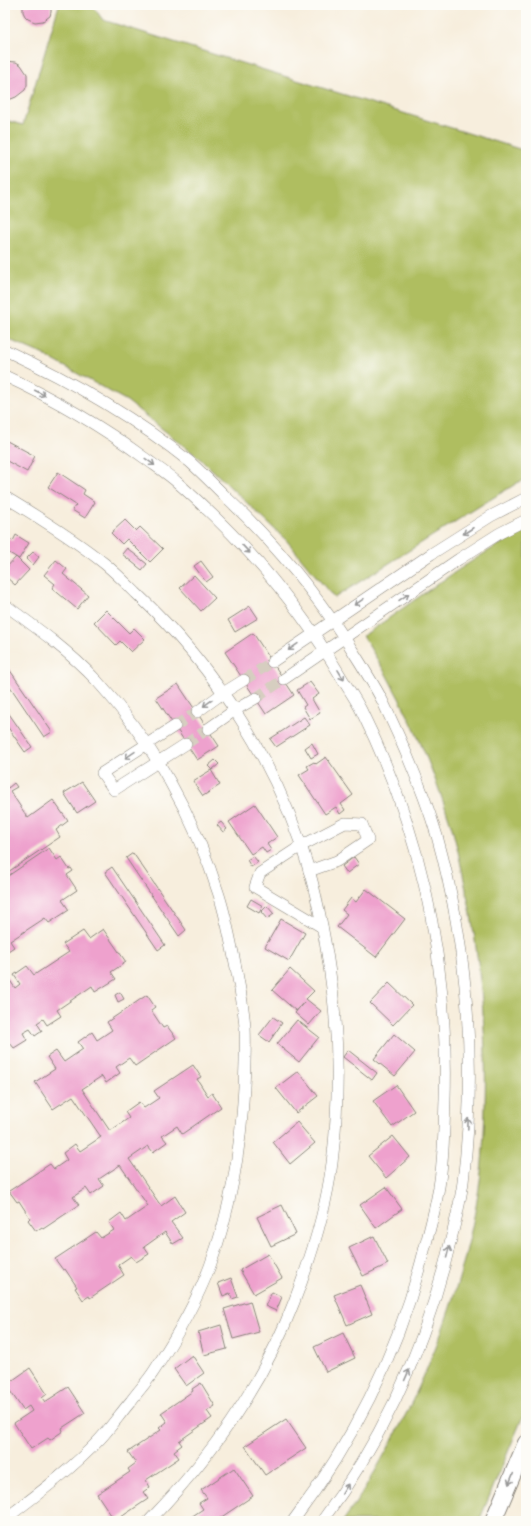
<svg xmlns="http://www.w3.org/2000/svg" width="531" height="1526" font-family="'IM FELL French Canon',serif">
<rect width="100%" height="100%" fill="#fdfcf7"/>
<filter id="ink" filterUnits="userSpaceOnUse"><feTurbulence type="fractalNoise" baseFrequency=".025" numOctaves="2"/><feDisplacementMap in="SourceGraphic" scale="8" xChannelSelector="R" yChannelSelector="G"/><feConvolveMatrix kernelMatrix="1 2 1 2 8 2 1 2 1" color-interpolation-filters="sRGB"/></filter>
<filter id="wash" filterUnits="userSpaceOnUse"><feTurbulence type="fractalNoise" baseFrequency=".012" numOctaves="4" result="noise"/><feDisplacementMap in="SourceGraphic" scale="16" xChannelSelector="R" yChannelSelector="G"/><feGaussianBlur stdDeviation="0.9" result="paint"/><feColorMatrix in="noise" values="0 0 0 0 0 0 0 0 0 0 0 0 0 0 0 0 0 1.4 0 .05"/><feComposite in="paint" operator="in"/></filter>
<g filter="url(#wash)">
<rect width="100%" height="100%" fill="#f7eedd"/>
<g fill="#afbe61" stroke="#666d3e">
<polygon points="59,5 92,5 103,20 526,151 526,480 519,482 483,504 334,598 287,541 204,462 127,401 42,354 5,338 5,120 23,125"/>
<path d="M526,530V1409L479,1521H343C358,1501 371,1479 383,1457C430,1375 465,1281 479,1188C483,1161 484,1134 485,1108C487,1043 482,979 471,915C465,886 460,856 452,828C437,781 418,732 394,689C385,671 373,653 363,636C416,600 468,559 526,530Z"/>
</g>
<g id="blocks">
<g fill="#eea1cd">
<polygon points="23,5 51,5 51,12 50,16 43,21 35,22 28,19 25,16 23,12"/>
<polygon points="5,61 16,62 21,65 27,74 27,85 25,90 16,97 11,99 5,99"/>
<polygon points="7,441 35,456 27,472 5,460 5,445"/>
<polygon points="58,472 85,490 83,494 95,502 85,518 72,510 76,505 48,487"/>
<polygon points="125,520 136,531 140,527 163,549 150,562 127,539 122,544 111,533"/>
<polygon points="16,535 29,543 19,559 6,551 5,553 5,536 13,541"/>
<polygon points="127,548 147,564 142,570 122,554"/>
<polygon points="33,552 39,557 33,565 26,559"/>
<polygon points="16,557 29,570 15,585 5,576 5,569"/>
<polygon points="56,560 67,569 63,574 88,595 77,609 52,588 55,584 44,575"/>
<polygon points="201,561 213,577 206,582 194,566"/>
<polygon points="194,575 215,598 201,611 180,588"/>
<polygon points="250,606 258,618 235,632 228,620"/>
<polygon points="106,610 129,633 134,628 145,639 131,652 120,641 116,645 94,622"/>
<polygon points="253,633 294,695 266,714 225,652"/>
<polygon points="5,663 52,732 44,737 5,679"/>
<polygon points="310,682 319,694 312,699 320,713 310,719 303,707 306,705 297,690"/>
<polygon points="178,684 219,746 197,760 156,698"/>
<polygon points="5,708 32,747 25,752 5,723"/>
<polygon points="304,717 310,725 276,747 270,739"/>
<polygon points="312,743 318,754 311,758 305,748"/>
<polygon points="326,757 353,795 341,804 345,810 340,814 336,807 325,814 299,775 309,769 307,766 314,762 316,764"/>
<polygon points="215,760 219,764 212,770 208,766"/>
<polygon points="211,770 220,785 203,796 193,781"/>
<polygon points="82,782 95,801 77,813 64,793"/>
<polygon points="14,783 17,787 10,791 28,818 53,800 68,821 56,830 60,837 5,874 5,784 8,788"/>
<polygon points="255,804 277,837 267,844 271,850 266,853 262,847 251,854 229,822"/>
<polygon points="221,822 227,829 223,832 217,825"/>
<polygon points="49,848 57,860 61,857 69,869 71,868 73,871 67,875 77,890 62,900 69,910 49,923 45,918 10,941 14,947 5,953 5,878"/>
<polygon points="133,853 186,930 179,936 126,858"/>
<polygon points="253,856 258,862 251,867 247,860"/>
<polygon points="354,857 359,864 347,873 342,866"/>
<polygon points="112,867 165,945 158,950 105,872"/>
<polygon points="366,889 405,919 376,957 337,927 347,914 342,910 351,898 356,902"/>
<polygon points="251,899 263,906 259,913 247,906"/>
<polygon points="267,906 274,914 267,919 261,912"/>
<polygon points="281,919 305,933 289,961 265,947"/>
<polygon points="103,929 126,962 111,972 116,979 95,992 92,986 57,1010 61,1016 47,1025 43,1019 37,1023 42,1031 35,1036 30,1029 23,1033 27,1040 14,1048 10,1043 5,1046 5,994 7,993 5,990 5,973 15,988 20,984 14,975 27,966 34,975 69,952 63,944 83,931 89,939"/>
<polygon points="290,969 314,991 306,999 321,1011 309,1025 295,1013 304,1002 296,1011 272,990"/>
<polygon points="389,983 412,1005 393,1025 370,1003"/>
<polygon points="120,992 124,999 118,1002 115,995"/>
<polygon points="147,995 155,1007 151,1010 163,1028 167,1026 176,1038 135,1066 129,1058 116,1067 120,1073 106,1083 102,1076 82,1089 110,1131 129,1118 125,1112 139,1102 144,1108 159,1098 154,1091 193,1065 201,1077 197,1079 208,1096 212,1093 221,1107 182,1134 177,1126 162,1136 167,1142 153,1152 148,1146 129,1159 161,1206 175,1196 185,1212 171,1222 183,1238 173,1244 165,1232 144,1247 149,1254 136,1262 131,1256 118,1265 124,1275 90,1298 89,1296 83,1300 75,1288 77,1287 65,1269 63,1270 55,1259 96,1232 101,1238 114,1230 109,1222 121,1213 126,1221 148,1206 120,1165 99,1179 104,1186 91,1195 86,1188 73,1197 79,1205 43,1229 42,1227 36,1231 28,1220 30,1218 19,1201 17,1202 9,1191 50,1164 54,1169 67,1160 63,1153 75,1144 80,1151 101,1137 73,1096 53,1109 35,1082 55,1069 47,1057 56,1051 64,1062 83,1049 78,1042 92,1032 97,1040 112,1030 107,1022"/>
<polygon points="273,1017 282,1023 269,1042 259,1035"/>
<polygon points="297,1020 319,1037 299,1062 277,1044"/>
<polygon points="394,1034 415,1052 395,1076 374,1059"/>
<polygon points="348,1050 377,1073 372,1080 343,1057"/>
<polygon points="298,1071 318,1096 296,1113 276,1088"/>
<polygon points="396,1085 414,1111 392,1127 373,1101"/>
<polygon points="297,1122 315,1143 290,1164 273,1142"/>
<polygon points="393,1136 410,1157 386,1178 368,1156"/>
<polygon points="386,1187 402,1209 376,1228 360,1205"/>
<polygon points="282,1205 296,1234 271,1246 257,1217"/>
<polygon points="374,1236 388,1264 363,1276 349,1248"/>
<polygon points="268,1254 282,1278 254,1294 240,1270"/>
<polygon points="231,1278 238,1297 232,1299 230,1293 223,1296 218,1283"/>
<polygon points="360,1285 372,1314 347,1325 334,1295"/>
<polygon points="272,1292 282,1297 276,1311 265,1306"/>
<polygon points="250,1301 259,1332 233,1339 224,1309"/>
<polygon points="221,1325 227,1349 204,1355 198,1332"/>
<polygon points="343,1333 355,1358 326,1372 314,1347"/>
<polygon points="192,1355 204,1373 186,1386 174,1369"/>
<polygon points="30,1368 47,1394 42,1398 45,1402 68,1387 85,1413 62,1428 63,1431 50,1440 48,1438 31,1449 14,1423 32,1411 29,1406 23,1410 6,1385"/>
<polygon points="201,1383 215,1406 207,1411 212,1418 179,1441 182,1445 174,1451 179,1458 146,1480 150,1487 143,1492 148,1499 115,1521 97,1494 130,1472 128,1469 136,1463 128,1452 161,1430 159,1428 167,1422 161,1413 193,1391 192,1389"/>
<polygon points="286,1419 306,1448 265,1475 245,1446"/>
<polygon points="234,1468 253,1496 220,1518 222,1520 221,1521 185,1521 203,1509 199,1503 207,1498 201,1490"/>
</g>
</g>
</g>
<g filter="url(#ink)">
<use href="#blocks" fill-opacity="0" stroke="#8a857c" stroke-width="1"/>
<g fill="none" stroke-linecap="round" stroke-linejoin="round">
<g stroke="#d6cec0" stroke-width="11" stroke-dasharray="11 5.5" stroke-linecap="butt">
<polyline points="244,680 272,662"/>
<polyline points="256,698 284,679"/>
<polyline points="175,726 197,712"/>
<polyline points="186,744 208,729"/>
</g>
<defs>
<g id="street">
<path d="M5,350C71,381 134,417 190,462C202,473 214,485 225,496C278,546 323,602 361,664C368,676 376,688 382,700C403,744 423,789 437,836C468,947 477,1067 463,1182C460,1205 454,1228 448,1251C424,1348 382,1441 322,1521"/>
<path d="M5,376C55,399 101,426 146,459C157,467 168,474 178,483C242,539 297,602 340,675C347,687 355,698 361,710C422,832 449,963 445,1099C444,1126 444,1153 440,1180C437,1203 431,1225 425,1247C400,1348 356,1438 293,1521"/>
<path d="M5,497C40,518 74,539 105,564C116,573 126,583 136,593C216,668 278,764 309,870C320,909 327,949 332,988C339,1046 339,1105 332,1163C326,1210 311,1258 294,1302C263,1384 210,1458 149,1521"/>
<path d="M5,605C37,628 70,652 97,681C152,741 195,817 219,895C225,914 229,933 233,953C238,977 243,1002 245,1027C246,1047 245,1067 244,1087C241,1147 231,1209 210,1266C196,1303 175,1339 154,1371C147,1382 138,1391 131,1401C120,1414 111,1427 100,1439C72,1469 38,1494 5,1519"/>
<polyline points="272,662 431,554 491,516 526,498"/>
<polyline points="284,679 459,559 500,533 526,520"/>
<polyline points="197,712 223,693 244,680"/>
<polyline points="175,726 102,773 114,790 186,744"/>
<polyline points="208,729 235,710 256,698"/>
<polyline points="309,871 337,861 368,840 362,824 345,823 301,846 260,873 255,887 322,927"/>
</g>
<polyline id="secondary" points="493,1521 526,1443"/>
</defs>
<use href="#street" stroke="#8a857c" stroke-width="12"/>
<use href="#secondary" stroke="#8a857c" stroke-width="18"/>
<use href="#street" stroke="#fff" stroke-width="11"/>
<use href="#secondary" stroke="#fff" stroke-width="16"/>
</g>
<defs><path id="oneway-shaft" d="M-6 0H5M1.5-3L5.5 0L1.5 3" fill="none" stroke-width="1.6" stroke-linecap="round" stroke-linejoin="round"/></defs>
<g stroke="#999">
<use href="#oneway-shaft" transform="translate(40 393) rotate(27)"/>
<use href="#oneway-shaft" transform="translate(150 462) rotate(36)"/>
<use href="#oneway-shaft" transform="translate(468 531) rotate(147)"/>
<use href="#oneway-shaft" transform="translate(246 549) rotate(47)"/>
<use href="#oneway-shaft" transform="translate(404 597) rotate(-35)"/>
<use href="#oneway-shaft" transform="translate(359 602) rotate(146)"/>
<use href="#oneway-shaft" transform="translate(293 647) rotate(145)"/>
<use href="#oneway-shaft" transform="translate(341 675) rotate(59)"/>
<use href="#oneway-shaft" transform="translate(208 703) rotate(144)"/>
<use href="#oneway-shaft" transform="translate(130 755) rotate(146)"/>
<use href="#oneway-shaft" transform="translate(468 1124) rotate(-88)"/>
<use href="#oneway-shaft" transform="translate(448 1252) rotate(-76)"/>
<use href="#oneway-shaft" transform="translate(407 1375) rotate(-66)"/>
<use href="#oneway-shaft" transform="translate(511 1479) rotate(113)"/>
<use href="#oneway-shaft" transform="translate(345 1489) rotate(-58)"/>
</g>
</g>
<rect width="531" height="1526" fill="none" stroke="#fdfcf7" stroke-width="20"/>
</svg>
